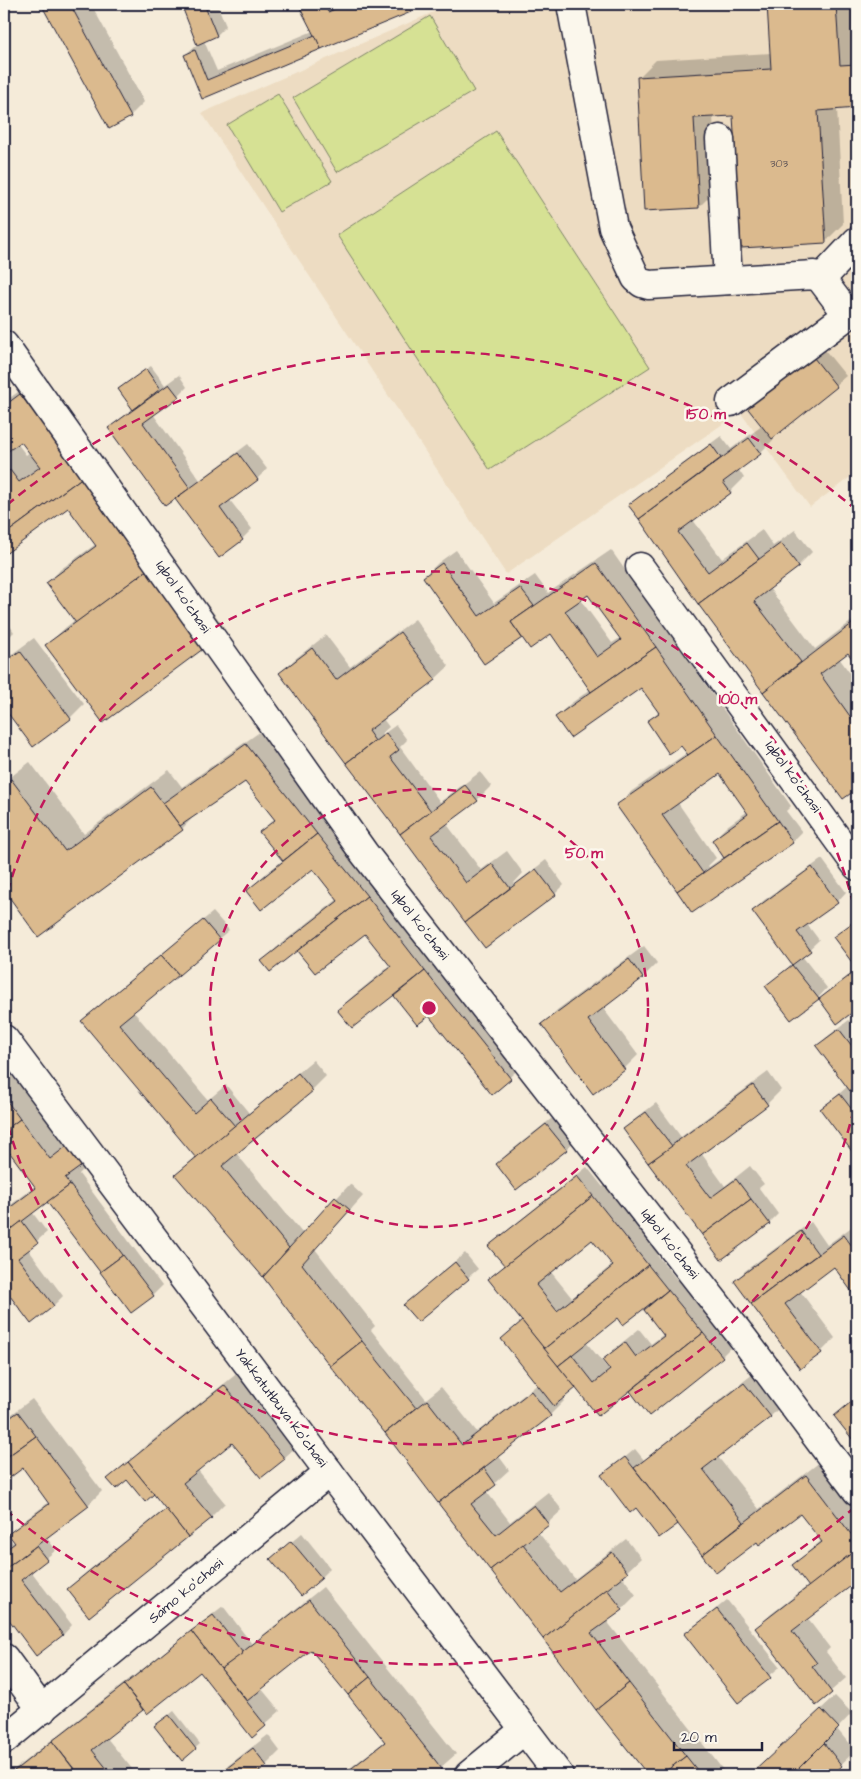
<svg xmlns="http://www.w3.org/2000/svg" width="861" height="1779" font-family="'Architects Daughter',sans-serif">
<rect width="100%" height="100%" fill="#f5ebd9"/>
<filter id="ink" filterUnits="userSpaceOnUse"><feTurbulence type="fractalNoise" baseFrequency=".02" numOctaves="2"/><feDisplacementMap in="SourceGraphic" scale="10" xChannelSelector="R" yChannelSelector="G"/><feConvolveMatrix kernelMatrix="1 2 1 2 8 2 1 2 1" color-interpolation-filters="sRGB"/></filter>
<g filter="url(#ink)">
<polygon fill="#eddcc2" points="452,4 857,4 857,472 810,507 740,412 506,574 202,113"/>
<g fill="#d6e194" stroke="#7c8268">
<polygon points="430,16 474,91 337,172 293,98"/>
<polygon points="278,94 332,181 279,212 227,125"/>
<polygon points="496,131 650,367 490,470 337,235"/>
</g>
<g fill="#0003" fill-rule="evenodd">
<polygon points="42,4 91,4 144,102 130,116 110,128"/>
<polygon points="182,4 217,4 226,26 217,35 204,41 217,71 313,31 299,4 418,4 410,11 202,97 185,55 195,46 199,44"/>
<polygon points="768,4 855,4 857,48 857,107 837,108 843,224 825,242 734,115 713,116 717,189 699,207 638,78 656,60 771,53"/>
<polygon points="820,344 846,376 773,437 774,439 760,453 738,469 744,478 730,492 693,520 722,559 762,530 773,546 795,530 812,552 798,566 769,588 815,649 857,617 857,663 849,651 839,658 857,683 857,787 843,797 768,688 767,687 763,690 629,505 639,496 721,436 731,449 763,425"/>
<polygon points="151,366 165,385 179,375 187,387 178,396 153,414 200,480 248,444 267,469 257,479 229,499 252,529 242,539 219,556 176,497 109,428 133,408 124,385"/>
<path d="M39,377L164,555L168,552L224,627L207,645H47L65,628L75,620L48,583L61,569L96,544L68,507L4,554V402ZM21,440L30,452L26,455L17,443Z"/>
<path d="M456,550L494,603L535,575L548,593L611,550L791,806L786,811L802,832L792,842L692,911L618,805L632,791L688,752L682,744L648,721L659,711L642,686L556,717L570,704L591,689L551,633L522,636L484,662L424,577L438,563ZM589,593L620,638L612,643L580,599ZM721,773L748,811L727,826L713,840L725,856L709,867L708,866L716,858L678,803Z"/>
<polygon points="4,617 14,632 4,642"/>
<polygon points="415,619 449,666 435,679 383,719 389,727 381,734 382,735 396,725 407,740 400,747 440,802 480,772 491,786 477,800 446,823 481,870 507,851 523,873 514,883 515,884 546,860 564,885 555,894 485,946 281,673 295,659 326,635 350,667"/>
<polygon points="34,638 84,704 70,718 33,745 4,706 4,660"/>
<polygon points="261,731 524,1064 492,1093 430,1014 417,1023 394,994 339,1010 353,996 391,965 365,932 315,971 298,949 263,961 277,947 338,899 313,867 248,891 262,877 283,860 261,832 275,818 245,781 197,813 182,829 39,935 4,888 4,782 30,762 84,834 169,770 182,787"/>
<polygon points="822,859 846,892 837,902 807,924 819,940 802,956 827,988 818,998 767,986 793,963 754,911 763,901"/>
<path d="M213,912L229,930L133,1011L208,1100L226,1085L249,1113L313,1060L326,1076L312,1090L236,1153L303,1234L350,1184L363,1196L315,1249L375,1326L371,1330L426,1399L441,1387L477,1432L538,1384L503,1339L523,1321L490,1279L505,1265L490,1246L499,1237L587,1167L603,1187L607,1183L661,1250L657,1255L678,1281L683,1277L716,1318L711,1322L731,1347L722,1356L636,1387L634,1386H576L561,1398L564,1401L550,1415L498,1455L509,1470L486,1491L510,1522L548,1492L562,1510L538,1532L575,1579L626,1539L641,1558L622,1576L636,1595L622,1609L606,1620L727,1775H649L386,1432L331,1366L264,1276L177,1175L196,1156L83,1021L97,1007ZM592,1238L613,1264L572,1298L551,1272ZM650,1303L651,1304L645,1310L664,1334L651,1344L639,1329L618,1346L604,1360L611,1368L609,1370L586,1342L618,1317Z"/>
<polygon points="857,918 857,967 835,937"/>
<polygon points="644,946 657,963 643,977 602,1007 638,1055 624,1069 543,1024 557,1010"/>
<polygon points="857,969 857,1008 838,1022 820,999 830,990"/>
<polygon points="849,1020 857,1031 857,1156 822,1109 848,1086 818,1046 827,1037"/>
<polygon points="4,1064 65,1146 87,1129 80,1166 83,1170 79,1174 162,1286 153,1295 48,1200 32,1212 47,1232 28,1249 63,1296 54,1305 31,1322 4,1286 4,1210 36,1186 10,1152 4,1156"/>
<polygon points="768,1072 781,1090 767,1104 701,1153 725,1186 750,1166 764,1184 759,1188 778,1214 769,1223 721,1259 624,1129 634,1120 656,1103 681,1137"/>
<polygon points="556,1115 576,1140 566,1149 517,1188 498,1164 507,1154"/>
<polygon points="811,1222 827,1245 857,1223 857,1297 834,1265 800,1291 835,1338 821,1352 800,1367 736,1281 745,1271"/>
<polygon points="465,1253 478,1269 418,1320 414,1296"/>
<polygon points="758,1370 784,1403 770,1417 718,1457 759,1509 820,1462 857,1510 857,1584 855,1581 807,1618 830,1648 826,1652 846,1678 816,1704 757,1628 770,1615 809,1585 793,1565 822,1540 801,1512 757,1540 716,1571 678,1522 636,1506 603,1476 635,1449 644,1460"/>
<polygon points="239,1372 298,1445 284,1458 233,1441 197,1469 225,1503 211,1517 68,1590 82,1576 166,1508 134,1458 143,1448"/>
<polygon points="857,1397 857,1442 836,1416"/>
<polygon points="32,1399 102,1491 88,1505 46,1537 56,1550 31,1571 72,1625 63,1635 36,1654 4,1611 4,1531 13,1543 15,1541 10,1535 24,1521 49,1502 23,1466 4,1480 4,1420"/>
<polygon points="302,1533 330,1568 321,1577 272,1559"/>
<polygon points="323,1587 456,1754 432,1775 341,1775 385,1741 312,1648 261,1688 280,1711 252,1736 200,1671 143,1708 106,1737 137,1775 80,1775 76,1770 70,1775 7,1775 223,1606 252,1644"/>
<polygon points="727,1600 780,1667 738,1701 686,1634"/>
<polygon points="835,1696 852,1713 837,1729 855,1751 830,1775 751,1775"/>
<polygon points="174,1711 200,1744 182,1759 160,1722"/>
<polygon points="268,1735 280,1751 266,1765 253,1775 216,1775"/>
<polygon points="333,1770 337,1775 327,1775"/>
</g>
<g fill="#dbba8e" stroke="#22223b" fill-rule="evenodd">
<polygon points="41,4 70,4 131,117 109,129"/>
<polygon points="181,4 204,4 217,36 197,45"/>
<polygon points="298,4 323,4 328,12 347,4 407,4 411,12 321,49"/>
<polygon points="767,4 836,4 840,65 857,64 857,108 818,111 826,243 741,248 733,116 694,118 699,208 644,211 637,77 771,69"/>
<polygon points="315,35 321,49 202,99 184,55 195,50 207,80"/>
<polygon points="810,353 837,387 772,439 745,405"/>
<polygon points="146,369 160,389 133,410 118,389"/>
<polygon points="169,384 179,397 143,423 190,488 165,506 108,428"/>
<polygon points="20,394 83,477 4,535 4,467 8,472 10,470 19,482 40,467 21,442 4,454 4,406"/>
<polygon points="749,438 761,454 723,482 731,493 678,532 708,572 747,543 759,559 698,604 639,519"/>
<polygon points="711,444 721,458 639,519 628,505"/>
<polygon points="238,453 258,480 220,508 243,540 219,558 175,499"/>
<polygon points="83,477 150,568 76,623 46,583 96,546 68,508 4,555 4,535"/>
<polygon points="781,543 799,567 754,601 801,662 763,692 698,604"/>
<polygon points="442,563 479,616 520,588 534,606 511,622 522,638 484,664 423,577"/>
<path d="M596,563L656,647L591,692L551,634L530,649L511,622ZM588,595L621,640L597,657L565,611Z"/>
<polygon points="150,568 207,646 103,723 45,645"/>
<polygon points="857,620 857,666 848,653 820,674 857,726 857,789 843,799 763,692"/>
<polygon points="400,632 436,680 368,731 375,741 346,763 279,673 312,648 336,680"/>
<polygon points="656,647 717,735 688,755 681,746 669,754 647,721 659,713 641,688 570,738 555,717"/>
<polygon points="20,651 71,719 33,747 4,708 4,662"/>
<polygon points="386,733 399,750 390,757 431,811 400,834 346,763"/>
<polygon points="717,735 778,821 724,858 712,840 748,814 720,774 662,815 703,873 677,891 616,805"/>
<polygon points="246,744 317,834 283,861 259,832 275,820 245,782 180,826 163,803"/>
<polygon points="11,779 65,851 151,787 183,830 38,937 4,890 4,785"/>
<polygon points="465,785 478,801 431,836 466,883 492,864 510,888 465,922 400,834"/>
<polygon points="778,821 793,843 692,913 677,891"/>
<polygon points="317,834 367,896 270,972 261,961 338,901 313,869 261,910 246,891"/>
<polygon points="812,867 838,903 797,932 811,951 792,965 752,911"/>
<polygon points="536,869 556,895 485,948 465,922"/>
<polygon points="367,896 425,971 352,1028 337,1010 391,967 365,934 315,973 297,951"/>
<polygon points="203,920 220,940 179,975 161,955"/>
<polygon points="852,923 857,930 857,969 833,937"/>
<polygon points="161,955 179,975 119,1024 194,1113 211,1098 235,1126 196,1158 81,1021"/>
<polygon points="629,959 643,978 588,1020 625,1070 593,1094 541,1024"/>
<polygon points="792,965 819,999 791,1020 765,986"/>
<polygon points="857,970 857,1009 837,1024 819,999"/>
<polygon points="425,971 511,1079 492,1095 429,1016 417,1025 394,996"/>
<polygon points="839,1029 855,1050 857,1048 857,1085 850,1091 816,1046"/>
<polygon points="298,1073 313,1091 222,1166 289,1248 263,1277 175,1175"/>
<polygon points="753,1085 768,1105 686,1166 710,1198 736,1179 751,1199 702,1235 648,1163"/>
<polygon points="840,1094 857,1116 857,1158 820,1109"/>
<polygon points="4,1097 20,1119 4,1131"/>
<polygon points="646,1112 672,1146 648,1163 623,1129"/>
<polygon points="20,1119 50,1159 72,1142 87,1162 65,1178 70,1185 4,1235 4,1212 36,1188 10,1153 4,1158 4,1131"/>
<polygon points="546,1124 567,1150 516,1190 496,1164"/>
<polygon points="577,1176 593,1196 505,1266 488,1246"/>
<polygon points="70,1185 123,1255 100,1272 47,1202"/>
<path d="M593,1196L648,1265L544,1349L488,1279ZM592,1240L613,1266L557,1311L536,1285Z"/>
<polygon points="335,1197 350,1210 302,1264 362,1341 330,1366 263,1277"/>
<polygon points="751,1199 770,1224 721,1260 702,1235"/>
<polygon points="22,1221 38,1243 18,1258 54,1306 31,1324 4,1288 4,1235"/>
<polygon points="801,1231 818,1254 751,1304 734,1281"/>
<polygon points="844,1235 857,1253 857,1299 834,1267 785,1304 822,1353 800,1369 751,1304"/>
<polygon points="123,1255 154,1296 131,1313 100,1272"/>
<polygon points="455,1262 469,1279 418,1322 403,1305"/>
<polygon points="648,1265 668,1290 623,1325 618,1318 558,1366 544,1349"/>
<polygon points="668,1290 703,1333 598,1416 558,1366 572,1355 594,1383 610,1370 602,1360 625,1342 636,1357 664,1336 644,1310"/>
<polygon points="522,1321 576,1388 554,1406 501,1339"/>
<polygon points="703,1333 723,1357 649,1416 630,1391"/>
<polygon points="362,1341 416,1408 385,1433 330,1366"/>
<polygon points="744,1383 771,1417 703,1469 744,1522 702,1555 634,1468"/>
<polygon points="224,1385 285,1459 261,1478 232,1443 183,1483 212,1518 188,1537 128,1462"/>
<polygon points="531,1391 551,1416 438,1503 385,1433 427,1400 462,1445"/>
<polygon points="857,1397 857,1445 834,1416"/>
<polygon points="18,1412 36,1436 4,1459 4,1422"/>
<polygon points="36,1436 89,1506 4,1570 4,1551 15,1543 8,1534 49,1504 23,1468 4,1482 4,1459"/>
<polygon points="625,1457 678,1524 659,1538 636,1508 630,1513 601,1475"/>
<polygon points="128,1462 154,1494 145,1502 127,1480 116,1489 107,1479"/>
<polygon points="484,1468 496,1485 471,1504 496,1535 534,1505 549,1525 490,1570 438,1503"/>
<polygon points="806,1475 857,1542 857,1549 809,1587 792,1565 822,1542 800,1514 759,1545 757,1542 716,1573 702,1555"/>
<polygon points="166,1509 188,1537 89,1617 67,1589"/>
<polygon points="291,1541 322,1578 301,1596 270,1559"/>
<polygon points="523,1544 560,1592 612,1552 628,1573 543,1639 490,1570"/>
<polygon points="36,1546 47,1560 21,1580 63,1635 36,1656 4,1613 4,1570"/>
<polygon points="857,1549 857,1586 855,1583 792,1631 817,1663 812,1666 832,1693 816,1706 755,1628"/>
<polygon points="607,1589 623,1610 591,1633 629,1683 596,1710 543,1639"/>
<polygon points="309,1600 370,1677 348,1695 311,1650 247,1701 221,1669"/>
<polygon points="717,1609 771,1678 738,1703 684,1634"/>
<polygon points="213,1615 243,1653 221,1669 191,1631"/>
<polygon points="191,1631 266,1726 252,1738 200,1672 147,1714 124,1685"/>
<polygon points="370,1677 442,1769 434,1775 343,1775 385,1742 348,1695"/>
<polygon points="4,1682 11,1691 4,1696"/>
<polygon points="629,1683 686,1756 661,1775 648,1775 596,1710"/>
<polygon points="124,1685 143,1710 92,1750 112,1775 79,1775 52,1741"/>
<polygon points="821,1709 839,1728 792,1775 750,1775"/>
<polygon points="169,1715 196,1749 182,1761 154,1726"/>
<polygon points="52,1741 76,1772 72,1775 9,1775"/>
<polygon points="824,1743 842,1766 832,1775 792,1775"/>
<polygon points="253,1748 267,1766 255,1775 218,1775"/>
<polygon points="686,1756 701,1775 661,1775"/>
</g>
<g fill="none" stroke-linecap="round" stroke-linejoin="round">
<defs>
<g id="minor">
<polyline points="571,4 613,228 636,278 642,283 649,285 814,275 821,279 848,315"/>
<polyline points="720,139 728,280"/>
<polyline points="821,279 857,241"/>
<polyline points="4,345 364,853 743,1338 857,1491"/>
<polyline points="731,402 857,308"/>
<polyline points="640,567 857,866"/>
<polyline points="4,1039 329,1472 559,1775"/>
<polyline points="4,1658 42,1710"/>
<polyline points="4,1740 329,1472"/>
<polyline points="469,1775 524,1730"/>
</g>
</defs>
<use href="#minor" stroke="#22223b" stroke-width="31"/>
<use href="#minor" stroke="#fbf7ec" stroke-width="28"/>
</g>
</g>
<g fill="none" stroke="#c2185b" stroke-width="2.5" stroke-dasharray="9 6">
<circle cx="429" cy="1008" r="219"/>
<path d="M857 1095A437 437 0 0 1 4 1110M4 906A437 437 0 0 1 857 921"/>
<path d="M855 1507A656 656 0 0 1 7 1511M7 505A656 656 0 0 1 855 509"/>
</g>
<g text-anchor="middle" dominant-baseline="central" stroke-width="5" stroke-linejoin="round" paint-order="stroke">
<g font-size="11" fill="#504850">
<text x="779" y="163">303</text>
</g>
<g font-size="14" fill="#22223b" stroke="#fbf7ec">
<text transform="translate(183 597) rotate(55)">Iqbol koʻchasi</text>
<text transform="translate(793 777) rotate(54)">Iqbol koʻchasi</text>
<text transform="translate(420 925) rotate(52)">Iqbol koʻchasi</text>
<text transform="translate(670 1244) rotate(52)">Iqbol koʻchasi</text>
<text transform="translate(281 1408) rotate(53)">Yakkatutbuva koʻchasi</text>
<text transform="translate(186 1591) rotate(-40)">Samo koʻchasi</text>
</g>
</g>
<circle cx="429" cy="1008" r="8" fill="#c2185b" stroke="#fbf7ec" stroke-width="2.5"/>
<g font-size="15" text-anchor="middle" font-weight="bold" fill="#c2185b" stroke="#fbf7ec" stroke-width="5" stroke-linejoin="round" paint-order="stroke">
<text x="706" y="419">150 m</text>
<text x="738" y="704">100 m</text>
<text x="584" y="858">50 m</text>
</g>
<rect width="861" height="1779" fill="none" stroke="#fbf7ec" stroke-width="20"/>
<rect x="10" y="10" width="841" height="1759" fill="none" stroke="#22223b" stroke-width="2" filter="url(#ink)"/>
<path d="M674 1742v8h88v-8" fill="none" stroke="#22223b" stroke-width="2.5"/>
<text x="681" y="1742" font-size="15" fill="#22223b" stroke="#fbf7ec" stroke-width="4" paint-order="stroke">20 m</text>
</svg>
